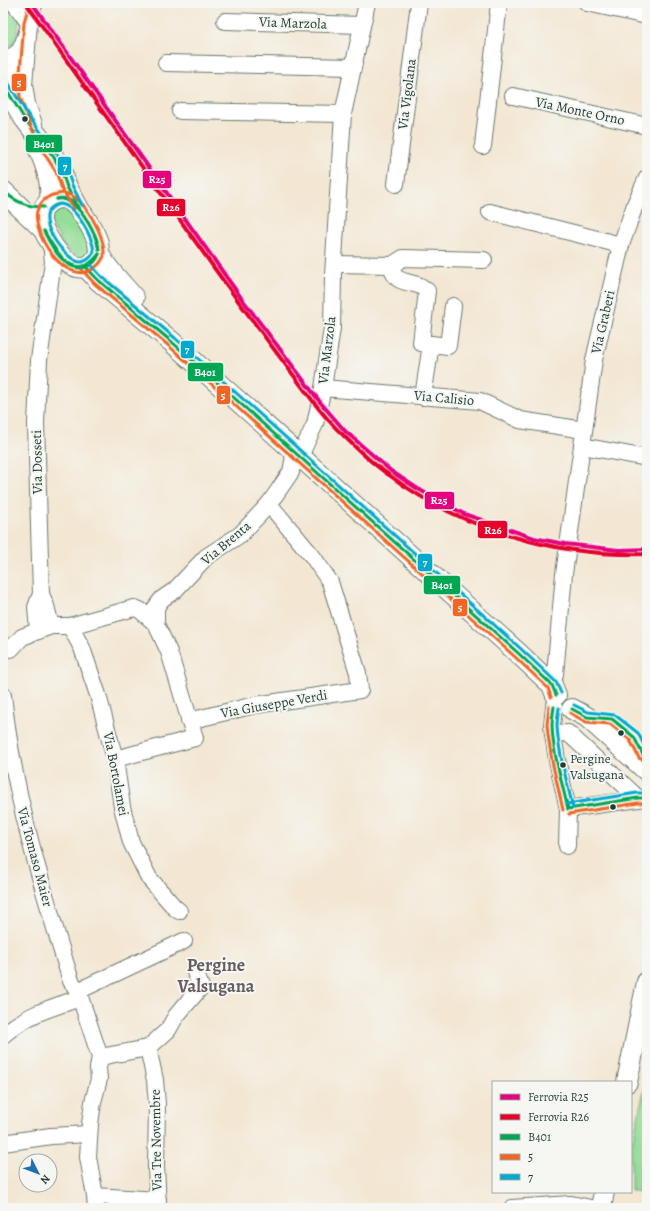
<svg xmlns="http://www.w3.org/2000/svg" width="650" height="1211" font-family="Alegreya,serif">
<rect width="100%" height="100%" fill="#f6f6f2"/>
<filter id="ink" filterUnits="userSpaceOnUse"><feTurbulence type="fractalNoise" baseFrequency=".025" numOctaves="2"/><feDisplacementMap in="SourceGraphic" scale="8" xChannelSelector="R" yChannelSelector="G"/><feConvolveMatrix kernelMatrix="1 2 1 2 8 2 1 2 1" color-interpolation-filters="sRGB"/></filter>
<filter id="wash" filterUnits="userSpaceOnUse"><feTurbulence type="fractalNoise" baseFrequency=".012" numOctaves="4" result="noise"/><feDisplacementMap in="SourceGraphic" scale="16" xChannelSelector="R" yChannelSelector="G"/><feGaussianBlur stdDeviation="0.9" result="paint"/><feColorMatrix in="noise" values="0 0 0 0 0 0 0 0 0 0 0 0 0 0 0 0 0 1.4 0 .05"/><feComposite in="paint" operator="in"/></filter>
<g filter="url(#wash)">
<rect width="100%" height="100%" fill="#f3e7d3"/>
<g fill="#95dd98" stroke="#5a8d66">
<polygon points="3,3 7,3 20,19 14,45 3,45"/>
<path d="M63,206L89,236L90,254L81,259L66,249L49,221C52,212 54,208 63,206Z"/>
<polygon points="647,1078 647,1194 631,1190 631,1148"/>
</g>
</g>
<g filter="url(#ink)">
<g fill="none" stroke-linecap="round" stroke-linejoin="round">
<defs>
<g id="minor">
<polyline points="14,3 29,23 24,85 27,104 34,124"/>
<polyline points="587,3 647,16"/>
<polyline points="225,21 362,25"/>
<path d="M3,60C8,58 13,56 17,53C24,47 33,13 34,3"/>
<polyline points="166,63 353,67"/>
<path d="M3,76C14,75 20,69 26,61"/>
<polyline points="513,96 647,126"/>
<polyline points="180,111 343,114"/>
<polyline points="483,146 499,3"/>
<polyline points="396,184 419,3"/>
<polyline points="490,212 621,245"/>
<polyline points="51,242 53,262 39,360 36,423 41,594 46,606 51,626"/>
<polyline points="334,264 392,265 403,258 484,260"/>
<path d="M392,265C393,283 406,281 418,285C422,286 424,289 427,291L421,343L431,344L423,397"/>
<polyline points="431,344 448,346 453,306"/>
<polyline points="323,388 480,401 520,420 584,430"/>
<polyline points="582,446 647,458"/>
<polyline points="300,456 315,424 323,388 332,328 333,275 343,114 367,3"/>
<polyline points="156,624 156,607 162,599 175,590 206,557 241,534 269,504 291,472 295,451"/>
<polyline points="70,626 82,648 98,695 115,759 122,807 131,842 149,878 175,908 179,911"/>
<polyline points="38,631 36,607 41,594"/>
<polyline points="11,649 22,637 51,626 70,626 134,608 140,610 156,624 169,652 195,738 115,759"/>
<polyline points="552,685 555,674 564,574 594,360 621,245 636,202 647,178"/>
<path d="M3,695C13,793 42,887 71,981L78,991L100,1057"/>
<polyline points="554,707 552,725 553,734 557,760 568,809 567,846"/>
<polyline points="189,721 255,705 360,690 358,673 330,582 313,557 269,504"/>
<polyline points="553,734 568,733 638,798"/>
<polyline points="568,809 645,798"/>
<polyline points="78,991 184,941"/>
<path d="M3,1035C28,1014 50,1008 80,998"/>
<polyline points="148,1048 155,1080 157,1104 156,1166 158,1208"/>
<polyline points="100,1057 148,1048 168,1030 176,1016 201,987 194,969"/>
<polyline points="3,1143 51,1136 89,1134"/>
<polyline points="95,1196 158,1200"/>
<polyline points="96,1208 95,1196 88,1157 90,1124 93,1102 99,1079 98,1068 100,1057"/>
<polyline points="512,1208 571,1204 591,1208"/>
</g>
<g id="major">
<polyline points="3,84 24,118 53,156 61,170 67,187 78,207"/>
<path d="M39,150C47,167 52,183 50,201"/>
<polyline points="3,191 43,229"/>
<path d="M99,254C82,284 59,257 48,238C45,233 42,227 41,221C40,209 48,199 60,198C65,198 68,199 72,202C81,209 95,232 98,243C99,247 98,251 100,255C104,266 126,288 134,298"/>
<polyline points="86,267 98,280 172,342 313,468 517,652 552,685 556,695"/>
<polyline points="572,709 587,717 647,771"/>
<polyline points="627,1082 647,982"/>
<polyline points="601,1208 604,1192"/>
</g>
</defs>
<use href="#minor" stroke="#69786c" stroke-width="18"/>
<use href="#major" stroke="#69786c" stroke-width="22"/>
<use href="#minor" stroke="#fff" stroke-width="16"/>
<use href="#major" stroke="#fff" stroke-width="20"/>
<defs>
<g id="bus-1">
<polyline points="3,84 24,118 53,156 61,170 67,187 78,207"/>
<path d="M3,191C16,202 27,207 44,207"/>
<path d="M57,199C60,198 63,198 67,199C80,204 98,236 99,250"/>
<path d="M57,199C77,196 96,233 99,250"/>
<path d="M44,231C56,253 76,285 99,254"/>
<path d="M44,231C51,246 66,273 86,267C92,265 97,260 99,254"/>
<polyline points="86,267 98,280 172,342 517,652 552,685 556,695"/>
<path d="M554,707C553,713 552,720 552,726C553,754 562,782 568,809"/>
<polyline points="572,709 587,717 612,719 634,737 643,755 647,756"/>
<polyline points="568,809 638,798 647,798"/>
</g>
<g id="bus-2">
<polyline points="29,3 24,23 19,85 20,97 37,142 56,172 62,189 74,209"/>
<path d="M104,256C101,263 96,268 89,271C63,282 32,234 37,211C39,205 44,199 50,196C56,194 63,192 68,194C86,200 105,237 104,254"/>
<polyline points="82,270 95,284 169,346 514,656 548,688 551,697"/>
<polyline points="549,706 547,725 548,735 552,761 563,810"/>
<polyline points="570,713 586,722 610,724 630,740 639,758 646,761"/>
<polyline points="569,814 638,803 647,803"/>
</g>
<g id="bus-3">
<polyline points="7,81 28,115 57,154 66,168 72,185 82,205"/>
<path d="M60,204C76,205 93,238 94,252C91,257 88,261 82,262C67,264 26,211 60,204Z"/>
<polyline points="90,264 101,276 175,338 520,648 556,682 561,693"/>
<polyline points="574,705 588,712 615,715 638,733 647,751"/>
<path d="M559,708C558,714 557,720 557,726C558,753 567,781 573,808"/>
<polyline points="567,804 637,793 647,793"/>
</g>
</defs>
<use href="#bus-1" stroke="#f6f6f2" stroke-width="6"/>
<use href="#bus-2" stroke="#f6f6f2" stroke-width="6"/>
<use href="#bus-3" stroke="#f6f6f2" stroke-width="6"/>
<use href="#bus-1" stroke="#00a651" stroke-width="3"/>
<use href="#bus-2" stroke="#f26522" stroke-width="3"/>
<use href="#bus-3" stroke="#00a9ce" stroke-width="3"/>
<defs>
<polyline id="rail-1" points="32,3 242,299 320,402 345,431 391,471 418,489 464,514 534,538 565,544 619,550 647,549"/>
<path id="rail-2" d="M28,6C85,87 142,167 200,248C228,288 258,328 288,368C305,390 322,416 343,435C357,449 373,464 389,475C462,530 557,557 647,554"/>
</defs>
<use href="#rail-1" stroke="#f6f6f2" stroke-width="7"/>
<use href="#rail-2" stroke="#f6f6f2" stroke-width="7"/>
<use href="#rail-1" stroke="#e5007d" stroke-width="4"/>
<use href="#rail-2" stroke="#e4002b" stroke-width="4"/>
</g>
</g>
<g fill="#1f3d34" stroke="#f6f6f2" stroke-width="1.5">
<circle cx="25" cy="119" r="3.5"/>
<circle cx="621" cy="733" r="3.5"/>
<circle cx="563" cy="765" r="3.5"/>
<circle cx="613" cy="807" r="3.5"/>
</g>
<g text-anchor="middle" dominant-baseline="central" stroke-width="4" stroke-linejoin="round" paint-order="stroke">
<g font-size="13" fill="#1f3d34" stroke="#f6f6f2" text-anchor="start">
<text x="570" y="758">Pergine<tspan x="570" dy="16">Valsugana</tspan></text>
</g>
<g font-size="14" fill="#1f3d34" stroke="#f6f6f2">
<text transform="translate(293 23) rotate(2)">Via Marzola</text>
<text transform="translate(407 94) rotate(-83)">Via Vigolana</text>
<text transform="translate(580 111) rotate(12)">Via Monte Orno</text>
<text transform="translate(603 322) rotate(-77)">Via Graberi</text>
<text transform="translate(327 350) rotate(-83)">Via Marzola</text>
<text transform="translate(444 398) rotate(5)">Via Calisio</text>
<text transform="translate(37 462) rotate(-91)">Via Dosseti</text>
<text transform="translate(226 543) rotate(-40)">Via Brenta</text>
<text transform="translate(274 704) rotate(-10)">Via Giuseppe Verdi</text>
<text transform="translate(116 774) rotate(79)">Via Bortolamei</text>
<text transform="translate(35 857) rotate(75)">Via Tomaso Maier</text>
<text transform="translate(156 1140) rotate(-91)">Via Tre Novembre</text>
</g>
<g font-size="18" font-weight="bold" fill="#675c62" stroke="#f6f6f2">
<text x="216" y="965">Pergine<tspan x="216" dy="21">Valsugana</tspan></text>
</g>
</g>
<g stroke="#f6f6f2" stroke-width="1.5">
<rect x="11" y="73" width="16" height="19" rx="4" fill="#f26522"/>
<rect x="25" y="134" width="38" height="19" rx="4" fill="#00a651"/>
<rect x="57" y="156" width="15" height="20" rx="4" fill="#00a9ce"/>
<rect x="142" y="170" width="30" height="19" rx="4" fill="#e5007d"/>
<rect x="156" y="198" width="30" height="19" rx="4" fill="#e4002b"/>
<rect x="180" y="340" width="15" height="19" rx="4" fill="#00a9ce"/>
<rect x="187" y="362" width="37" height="20" rx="4" fill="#00a651"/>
<rect x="216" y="385" width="15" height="20" rx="4" fill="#f26522"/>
<rect x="424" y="491" width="31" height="19" rx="4" fill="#e5007d"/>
<rect x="477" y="520" width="31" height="19" rx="4" fill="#e4002b"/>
<rect x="417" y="553" width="16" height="19" rx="4" fill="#00a9ce"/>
<rect x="423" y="575" width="38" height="20" rx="4" fill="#00a651"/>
<rect x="452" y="598" width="16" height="19" rx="4" fill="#f26522"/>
</g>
<g font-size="11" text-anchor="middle" font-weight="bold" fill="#fff">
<text x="19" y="86">5</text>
<text x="44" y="148">B401</text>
<text x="65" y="170">7</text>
<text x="157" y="183">R25</text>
<text x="171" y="211">R26</text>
<text x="187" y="353">7</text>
<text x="205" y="376">B401</text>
<text x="223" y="399">5</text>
<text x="439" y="504">R25</text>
<text x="493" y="534">R26</text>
<text x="425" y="566">7</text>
<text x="442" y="589">B401</text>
<text x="460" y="611">5</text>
</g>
<rect width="650" height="1211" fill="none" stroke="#f6f6f2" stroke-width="16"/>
<rect x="492" y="1081" width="140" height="112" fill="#f6f6f2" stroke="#a0aca6"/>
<rect x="500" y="1094" width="20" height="6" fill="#e5007d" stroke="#a0aca6"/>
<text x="528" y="1101" font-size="12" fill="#1f3d34">Ferrovia R25</text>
<rect x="500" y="1114" width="20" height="6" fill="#e4002b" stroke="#a0aca6"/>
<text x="528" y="1121" font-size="12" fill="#1f3d34">Ferrovia R26</text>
<rect x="500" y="1134" width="20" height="6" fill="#00a651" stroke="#a0aca6"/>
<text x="528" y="1141" font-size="12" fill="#1f3d34">B401</text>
<rect x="500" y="1154" width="20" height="6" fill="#f26522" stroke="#a0aca6"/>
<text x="528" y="1161" font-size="12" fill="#1f3d34">5</text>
<rect x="500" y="1174" width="20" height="6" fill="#00a9ce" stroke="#a0aca6"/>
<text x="528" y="1181" font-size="12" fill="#1f3d34">7</text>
<g transform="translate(38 1173) rotate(132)"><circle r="19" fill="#f6f6f2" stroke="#a0aca6"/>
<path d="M0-3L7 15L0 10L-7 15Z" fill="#1f6fb2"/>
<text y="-6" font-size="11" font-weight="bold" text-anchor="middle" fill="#1f3d34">N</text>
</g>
</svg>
